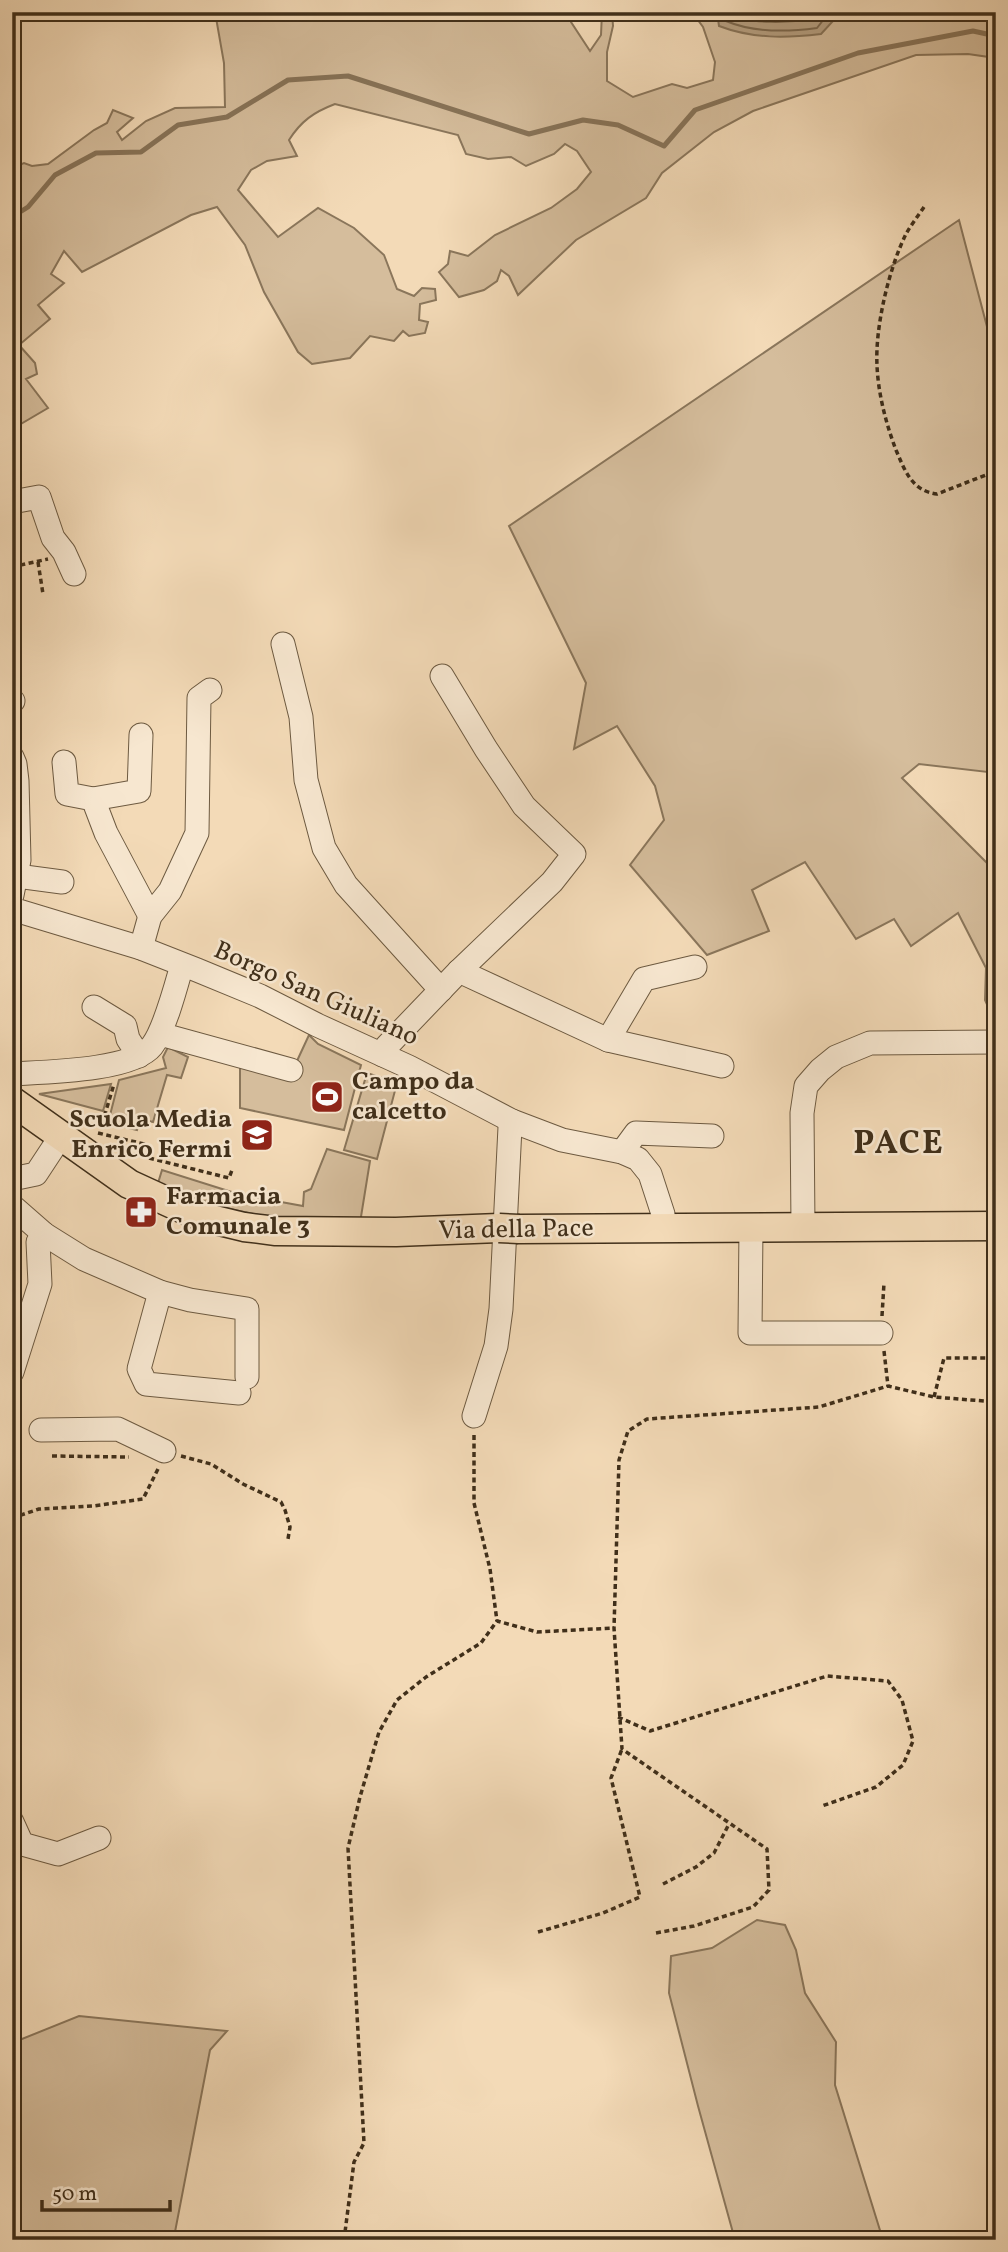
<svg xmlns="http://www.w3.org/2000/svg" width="1008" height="2252" font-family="Vollkorn,serif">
<rect width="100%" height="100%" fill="#f3dab7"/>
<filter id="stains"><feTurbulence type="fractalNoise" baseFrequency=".00286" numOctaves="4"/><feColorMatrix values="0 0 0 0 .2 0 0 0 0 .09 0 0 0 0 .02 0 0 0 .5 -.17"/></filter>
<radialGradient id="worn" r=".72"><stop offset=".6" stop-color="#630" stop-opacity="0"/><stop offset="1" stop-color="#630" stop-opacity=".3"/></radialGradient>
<g fill="#d5bd9c" stroke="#8a765b" stroke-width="2">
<path d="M215,12H567L571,22L590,51L601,35L602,12H612L613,26L607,52V81L633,97L672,84L687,88L713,80L715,62L703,27L692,12H874L875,16L905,12H996V58L968,54L916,55L753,111L714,132L662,173L646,198L576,240L518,295L509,276L501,270L497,281L484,290L459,297L439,272L448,264L450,251L468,256L495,235L551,208L577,189L591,172L577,151L565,144L554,154L526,166L511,157L488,159L466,154L458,135L335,104C314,112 301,121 289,140L297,156L267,161L251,170L238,190L278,237L318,208L354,228L384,255L397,289L414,296L422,288L435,289L436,300L420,304L419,320L428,322L425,333L409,336L403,331L394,341L370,336L350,358L312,364L298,352L264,292L245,245L217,207L191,215L82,272L64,251L51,274L64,283L38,305L50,319L19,345L35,363L37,374L26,379L48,408L19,425L12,418V168L24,163L32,166L48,164L94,130L107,123L113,110L133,118L117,132L122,140L146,121L175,108L225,107L224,63Z"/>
<polygon points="959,220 996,361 996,773 919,764 902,778 990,866 994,1020 985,1000 986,968 958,913 911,946 894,919 856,939 805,862 752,890 769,931 707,955 630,865 664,820 655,786 617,726 574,749 586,683 509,526"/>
<polygon points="309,1035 318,1044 361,1065 344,1130 240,1108 240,1065 290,1076"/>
<polygon points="168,1047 188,1057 181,1078 167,1075 153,1122 141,1119 137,1130 108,1123 119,1080 166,1068 163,1057"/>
<polygon points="367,1073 397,1083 377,1159 344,1150"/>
<polygon points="111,1084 103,1111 39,1094"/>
<polygon points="327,1149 370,1161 360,1223 301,1224 155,1193 162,1170 238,1194 303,1206 304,1192 311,1189"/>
<polygon points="757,1920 785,1925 796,1950 805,1993 836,2042 835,2085 883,2240 735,2240 698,2106 669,1993 671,1956 712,1948"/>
<polygon points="79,2016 227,2031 210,2050 175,2232 144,2240 12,2240 12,2043"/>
</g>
<path fill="#b6a082" stroke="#877358" stroke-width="2" d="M717,12H831L833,21L821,34C786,38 753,39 719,26Z"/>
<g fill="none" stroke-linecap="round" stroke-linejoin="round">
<g stroke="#7b684e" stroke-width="2">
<path d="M724,12L726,21C754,33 787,32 817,28L824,19V12"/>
<path d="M733,12C747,26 793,22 812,19L815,12"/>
</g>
<polyline stroke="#877358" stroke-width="5" points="12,217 28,207 55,175 96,153 141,152 178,125 227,117 288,80 348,76 529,134 583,120 618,125 664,146 695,110 858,53 973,31 996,36"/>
<defs>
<g id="minor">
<polyline points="12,502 39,497 53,538 64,552 74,574"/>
<polyline points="283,644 301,717 306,780 324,848 346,885 441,990"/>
<polyline points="12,700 13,701"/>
<polyline points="12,757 15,764 17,781 19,860 12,895"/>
<polyline points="64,762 67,794 93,799 106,833 150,916"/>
<polyline points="93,799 139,791 141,735"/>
<polyline points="17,876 62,882"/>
<polyline points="12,909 141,948 197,970 260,996 317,1025 409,1067 512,1121 562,1140 622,1152 638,1159 650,1174 663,1214 663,1228"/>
<polyline points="141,948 150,916 170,891 197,833 199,698 210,690"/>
<polyline points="459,971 608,1040 722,1066"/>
<polyline points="94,1007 125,1026 128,1039 139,1056"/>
<polyline points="160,1034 291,1070"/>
<polyline points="608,1040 644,979 695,967"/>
<polyline points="383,1055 387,1046 459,971 552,882 574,854 524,806 486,749 442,676"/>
<path d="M12,1074C45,1072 132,1071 152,1046C165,1029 176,986 182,965"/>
<polyline points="622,1152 636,1133 712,1136"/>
<polyline points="12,1179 36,1174 61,1136"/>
<polyline points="12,1206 44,1234 84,1259 160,1292 190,1300 247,1309 247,1377"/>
<polyline points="803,1226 802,1113 806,1086 820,1070 836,1057 870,1043 996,1042"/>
<polyline points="751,1227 750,1333 881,1333"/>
<polyline points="160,1292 139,1369 146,1384 239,1393"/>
<polyline points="12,1372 40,1284 38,1242 44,1234"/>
<polyline points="474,1416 496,1346 501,1309 510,1127 512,1121"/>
<polyline points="41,1430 118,1429 164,1451"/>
<polyline points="12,1822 22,1844 58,1854 99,1838"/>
</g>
<g id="major">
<polyline points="12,1101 129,1184 190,1212 215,1220 244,1227 276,1231 396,1232 499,1228"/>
<polyline points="519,1229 996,1226"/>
</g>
</defs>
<use href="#minor" stroke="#6d5a41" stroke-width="25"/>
<use href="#major" stroke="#402f1a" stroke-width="31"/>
<g stroke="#402f1a" stroke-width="3.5" stroke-dasharray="5 3.5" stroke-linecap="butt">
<path d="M924,207C918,216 911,225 906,234C889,268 875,327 877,365C878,393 886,424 896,450C905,471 912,491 937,494L996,471"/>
<polyline points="38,562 43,594"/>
<polyline points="12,567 48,559"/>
<polyline points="102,1124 114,1084"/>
<polyline points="98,1133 144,1144 141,1156 229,1178 232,1170"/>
<polyline points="882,1316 884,1283"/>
<polyline points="884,1351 888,1386 934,1397 996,1402"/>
<polyline points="934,1397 944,1358 996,1358"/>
<polyline points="474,1435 474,1503 490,1569 497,1621"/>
<polyline points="52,1456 129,1457"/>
<polyline points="181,1456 211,1464 243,1484 281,1502 285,1510 290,1527 288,1539"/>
<polyline points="12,1518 39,1509 93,1506 143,1499 158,1469"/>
<polyline points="618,1717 650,1731 827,1676 888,1681 902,1700 913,1741 903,1765 876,1787 822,1806"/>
<polyline points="663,1884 696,1867 714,1853 729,1824"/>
<polyline points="538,1932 603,1913 640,1897 611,1778 622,1749"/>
<polyline points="656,1933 694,1926 753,1907 769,1890 767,1849 622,1749 614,1628 619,1460 628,1431 647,1419 819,1407 888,1386"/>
<polyline points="344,2240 354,2162 364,2143 348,1848 360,1797 379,1732 397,1700 426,1677 481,1643 497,1621 537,1632 614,1628"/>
</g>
<use href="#minor" stroke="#f7e7d0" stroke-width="23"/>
<use href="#major" stroke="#f3dab7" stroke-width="28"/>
<defs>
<polyline id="major-bridge" points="499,1228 519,1229"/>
</defs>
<use href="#major-bridge" stroke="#402f1a" stroke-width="31" stroke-linecap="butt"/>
<use href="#major-bridge" stroke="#f3dab7" stroke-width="28"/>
</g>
<defs>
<symbol id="stadium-square" viewBox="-11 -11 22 22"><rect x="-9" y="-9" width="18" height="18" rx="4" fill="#8f2418" stroke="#f7e7d0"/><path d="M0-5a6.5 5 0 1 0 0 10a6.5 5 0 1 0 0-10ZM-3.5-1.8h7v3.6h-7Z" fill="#fff"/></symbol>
<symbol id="school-square" viewBox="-11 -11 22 22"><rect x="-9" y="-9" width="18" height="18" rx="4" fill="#8f2418" stroke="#f7e7d0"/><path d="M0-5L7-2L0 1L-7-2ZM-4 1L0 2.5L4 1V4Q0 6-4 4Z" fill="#fff"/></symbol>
<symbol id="pharmacy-square" viewBox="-11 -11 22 22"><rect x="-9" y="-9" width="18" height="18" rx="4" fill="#8f2418" stroke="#f7e7d0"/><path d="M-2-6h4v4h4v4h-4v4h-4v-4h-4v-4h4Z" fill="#fff"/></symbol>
</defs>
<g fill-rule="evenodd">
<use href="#stadium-square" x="308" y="1078" width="38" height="38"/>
<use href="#school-square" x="238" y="1116" width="38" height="38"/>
<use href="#pharmacy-square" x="122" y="1193" width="38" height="38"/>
</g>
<g text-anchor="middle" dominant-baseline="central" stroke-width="5" stroke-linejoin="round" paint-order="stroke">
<g font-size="26" fill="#402f1a" stroke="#f7e7d0">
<text transform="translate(316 994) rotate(24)">Borgo San Giuliano</text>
<text transform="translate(516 1230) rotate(-1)">Via della Pace</text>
</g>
<g font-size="26" font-weight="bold" fill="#402f1a" stroke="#f7e7d0" text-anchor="start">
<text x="352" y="1082">Campo da<tspan x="352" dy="30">calcetto</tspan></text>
<text x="232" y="1120" text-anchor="end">Scuola Media<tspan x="232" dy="30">Enrico Fermi</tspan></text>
<text x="166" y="1197">Farmacia<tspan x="166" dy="30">Comunale 3</tspan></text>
</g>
<g font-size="33" font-weight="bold" letter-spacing="2" fill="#402f1a" stroke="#f7e7d0">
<text x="899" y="1145">PACE</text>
</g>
</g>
<rect width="1008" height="2252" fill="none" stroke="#f3dab7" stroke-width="42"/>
<rect x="14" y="14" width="980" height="2224" fill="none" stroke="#402f1a" stroke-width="3.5"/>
<rect x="21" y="21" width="966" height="2210" fill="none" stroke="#402f1a" stroke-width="2"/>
<path d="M42 2200v10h128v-10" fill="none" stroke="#402f1a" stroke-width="3.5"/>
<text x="52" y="2200" font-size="21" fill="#402f1a" stroke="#f7e7d0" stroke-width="5" paint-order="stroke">50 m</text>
<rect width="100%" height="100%" filter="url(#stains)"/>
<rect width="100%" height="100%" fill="url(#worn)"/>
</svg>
